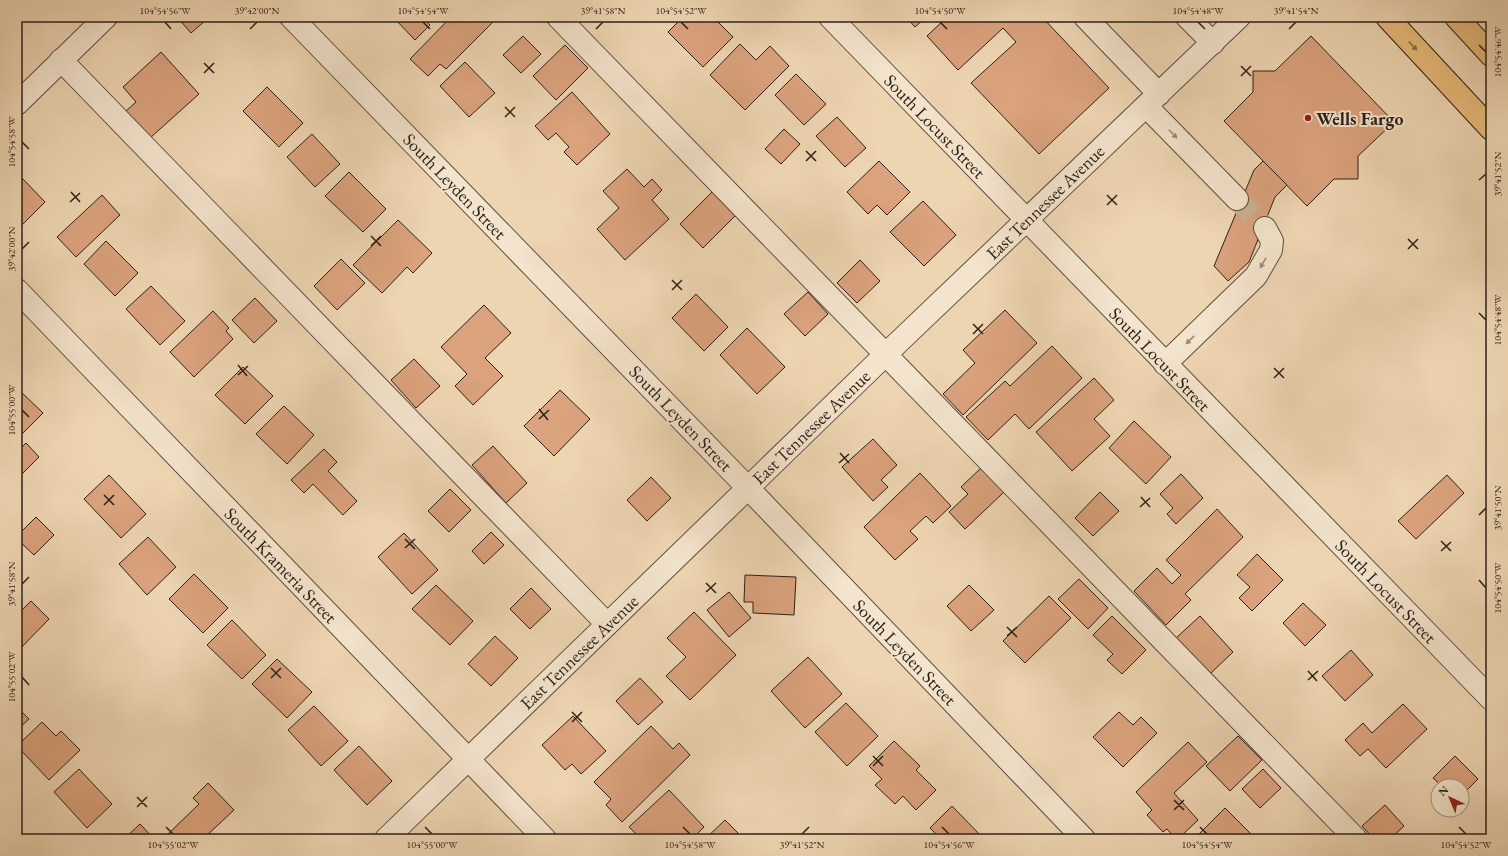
<svg xmlns="http://www.w3.org/2000/svg" width="1508" height="856" font-family="'EB Garamond',serif">
<rect width="100%" height="100%" fill="#eed5b2"/>
<filter id="stains"><feTurbulence type="fractalNoise" baseFrequency=".005" numOctaves="4"/><feColorMatrix values="0 0 0 0 .2 0 0 0 0 .09 0 0 0 0 .02 0 0 0 .5 -.17"/></filter>
<radialGradient id="worn" r=".72"><stop offset=".6" stop-color="#630" stop-opacity="0"/><stop offset="1" stop-color="#630" stop-opacity=".3"/></radialGradient>
<g fill="#daa27d" stroke="#2c2118">
<polygon points="29,17 40,17 34,22"/>
<polygon points="177,17 204,17 206,20 191,33"/>
<polygon points="393,17 422,17 430,25 415,40"/>
<polygon points="451,17 498,17 446,69 440,64 428,76 410,59"/>
<polygon points="683,17 721,17 717,21 733,37 703,67 668,32"/>
<polygon points="906,17 926,17 915,27"/>
<polygon points="947,17 1042,17 1109,88 1039,154 971,83 1016,42 1003,28 958,70 927,36"/>
<polygon points="523,36 541,54 521,73 503,55"/>
<polygon points="1311,36 1394,122 1358,156 1358,179 1334,179 1307,206 1224,121 1253,92 1253,71 1275,71"/>
<polygon points="740,44 756,60 770,46 789,66 745,110 710,75"/>
<polygon points="565,45 588,68 556,100 533,76"/>
<polygon points="161,52 199,94 150,138 126,111 136,102 123,87"/>
<polygon points="465,62 495,93 469,117 440,86"/>
<polygon points="796,74 826,104 804,125 775,95"/>
<polygon points="267,87 303,123 279,147 243,111"/>
<polygon points="572,92 610,134 577,165 564,152 569,147 556,133 548,140 535,126"/>
<polygon points="837,117 866,148 845,167 816,136"/>
<polygon points="784,129 800,144 781,164 765,149"/>
<polygon points="312,134 340,164 315,187 287,157"/>
<polygon points="879,161 910,192 887,215 877,205 868,214 847,192"/>
<polygon points="1263,161 1287,185 1275,197 1249,262 1228,281 1214,266 1254,170"/>
<polygon points="627,169 644,187 652,179 662,190 652,200 669,219 625,260 597,229 619,208 603,191"/>
<polygon points="349,172 386,209 363,232 325,196"/>
<polygon points="22,178 45,202 17,230 17,183"/>
<polygon points="713,191 736,215 703,248 680,224"/>
<polygon points="102,195 120,215 76,257 57,237"/>
<polygon points="923,201 956,235 924,266 890,232"/>
<polygon points="398,220 432,253 413,273 407,267 382,293 353,265"/>
<polygon points="106,241 138,273 115,296 84,264"/>
<polygon points="341,259 365,283 337,310 314,286"/>
<polygon points="860,260 880,281 857,303 837,283"/>
<polygon points="151,286 185,321 160,345 126,309"/>
<polygon points="808,292 828,314 805,336 784,314"/>
<polygon points="696,294 728,327 704,351 672,318"/>
<polygon points="255,298 277,321 254,343 232,320"/>
<polygon points="484,305 511,333 485,358 503,376 473,405 455,386 467,374 441,347"/>
<polygon points="1005,310 1037,343 963,415 943,394 975,363 963,350"/>
<polygon points="213,311 229,328 226,331 233,339 194,377 170,352"/>
<polygon points="747,328 785,367 757,394 720,355"/>
<polygon points="1052,346 1082,378 1029,429 1015,414 988,440 966,417 1005,381 1010,386"/>
<polygon points="414,359 440,386 416,408 391,380"/>
<polygon points="243,367 273,396 245,424 215,395"/>
<polygon points="1094,378 1114,400 1094,419 1110,436 1072,471 1036,432"/>
<polygon points="17,388 43,413 18,438 17,437"/>
<polygon points="560,390 590,419 554,456 524,426"/>
<polygon points="284,406 314,435 287,464 256,434"/>
<polygon points="1134,421 1171,457 1146,484 1109,448"/>
<polygon points="873,439 897,465 881,480 888,487 873,501 842,467"/>
<polygon points="26,443 39,457 19,477 17,474 17,452"/>
<polygon points="493,446 527,483 506,503 472,465"/>
<polygon points="324,449 337,462 328,471 357,501 343,515 313,484 304,493 291,480"/>
<polygon points="981,468 1004,492 965,529 949,512 968,494 961,487"/>
<polygon points="920,473 951,506 933,523 926,516 910,531 918,539 895,560 864,527"/>
<polygon points="1181,474 1203,498 1176,524 1167,514 1173,508 1160,494"/>
<polygon points="109,475 146,514 121,538 84,499"/>
<polygon points="1447,475 1464,493 1416,539 1398,521"/>
<polygon points="651,477 671,498 647,521 627,500"/>
<polygon points="450,489 471,510 449,532 428,511"/>
<polygon points="1100,492 1119,511 1093,536 1075,518"/>
<polygon points="1217,509 1243,537 1185,594 1191,600 1166,625 1134,591 1157,568 1172,584 1181,575 1166,560"/>
<polygon points="36,517 54,535 34,555 17,539 17,536"/>
<polygon points="491,532 504,545 484,564 472,551"/>
<polygon points="404,533 438,570 412,594 378,557"/>
<polygon points="148,537 176,567 147,595 119,564"/>
<polygon points="1257,554 1283,580 1252,611 1239,598 1250,587 1237,575"/>
<polygon points="194,574 228,608 203,633 169,599"/>
<polygon points="745,575 796,577 794,615 753,613 753,602 744,602"/>
<polygon points="1079,579 1108,608 1088,629 1058,599"/>
<polygon points="436,585 473,621 450,645 412,609"/>
<polygon points="969,585 994,610 971,631 947,606"/>
<polygon points="531,588 551,609 530,629 510,609"/>
<polygon points="729,592 751,618 729,637 707,610"/>
<polygon points="1049,596 1071,618 1025,663 1003,641"/>
<polygon points="31,601 49,619 17,652 17,615"/>
<polygon points="1303,603 1326,625 1305,646 1283,623"/>
<polygon points="694,612 736,655 690,700 666,676 686,657 667,638"/>
<polygon points="1112,616 1146,650 1122,674 1107,660 1113,654 1093,635"/>
<polygon points="1200,616 1233,652 1210,674 1176,638"/>
<polygon points="232,620 266,655 242,679 207,645"/>
<polygon points="495,636 518,658 491,686 468,664"/>
<polygon points="1351,650 1373,675 1345,701 1322,676"/>
<polygon points="808,657 842,694 805,728 771,691"/>
<polygon points="277,659 312,692 287,718 252,684"/>
<polygon points="640,678 663,702 638,725 616,701"/>
<polygon points="846,703 878,736 847,766 815,732"/>
<polygon points="1403,704 1427,729 1386,768 1368,749 1360,756 1345,740 1363,723 1372,733"/>
<polygon points="314,706 348,741 321,766 288,730"/>
<polygon points="17,707 29,719 17,730"/>
<polygon points="1119,712 1133,725 1141,717 1157,733 1123,767 1093,737"/>
<polygon points="573,716 606,751 581,774 572,764 565,770 542,745"/>
<polygon points="42,722 56,736 61,731 80,750 49,780 17,746"/>
<polygon points="651,726 673,749 679,743 690,755 622,822 606,805 611,799 594,782"/>
<polygon points="1238,736 1262,760 1230,791 1206,766"/>
<polygon points="894,741 920,766 916,770 936,790 916,810 903,796 895,804 875,785 882,779 869,766"/>
<polygon points="1188,742 1207,762 1174,793 1198,820 1178,839 1176,839 1167,829 1163,832 1147,815 1152,810 1136,792"/>
<polygon points="359,746 392,781 367,805 334,770"/>
<polygon points="1455,756 1478,779 1462,795 1462,786 1442,786 1433,778"/>
<polygon points="79,769 112,804 87,828 54,792"/>
<polygon points="1263,769 1281,788 1260,808 1242,789"/>
<polygon points="208,783 234,810 203,839 170,839 167,835 199,804 193,798"/>
<polygon points="669,790 704,827 692,839 641,839 629,827"/>
<polygon points="1385,805 1404,826 1390,839 1374,839 1362,826"/>
<polygon points="952,806 984,839 941,839 930,828"/>
<polygon points="1225,808 1255,838 1253,839 1194,839"/>
<polygon points="725,820 744,839 705,839"/>
<polygon points="140,824 154,839 124,839"/>
</g>
<g fill="none" stroke-linecap="round" stroke-linejoin="round">
<polyline stroke="#c7b193" stroke-width="22" stroke-dasharray="22 11" stroke-linecap="butt" points="1237,199 1265,228"/>
<defs>
<g id="minor">
<polyline points="291,17 748,488 1084,839"/>
<polyline points="558,17 1356,839"/>
<polyline points="830,17 1491,699"/>
<polyline points="1085,17 1159,94"/>
<polyline points="1187,17 1213,43"/>
<polyline points="61,60 607,624"/>
<polyline points="17,104 106,17"/>
<polyline points="1146,106 1237,199"/>
<polyline points="17,290 545,839"/>
<polyline points="1165,364 1256,276 1271,250 1272,241 1265,228"/>
<polyline points="386,839 885,355 1239,17"/>
</g>
<g id="major">
<polyline points="1387,17 1491,129"/>
<polyline points="1456,17 1491,55"/>
</g>
</defs>
<use href="#minor" stroke="#5c4e3e" stroke-width="24"/>
<use href="#major" stroke="#2c2118" stroke-width="24"/>
<use href="#minor" stroke="#f4e4cd" stroke-width="22"/>
<use href="#major" stroke="#e7ba79" stroke-width="22"/>
</g>
<defs><path id="oneway-solid" d="M-6-.8H1V-3.2L6.5 0L1 3.2V.8H-6Z"/></defs>
<use fill="#8a6e48" href="#oneway-solid" transform="translate(1413 46) rotate(47)"/>
<g fill="#9a8c7c">
<use href="#oneway-solid" transform="translate(1173 134) rotate(46)"/>
<use href="#oneway-solid" transform="translate(1263 263) rotate(120)"/>
<use href="#oneway-solid" transform="translate(1190 340) rotate(136)"/>
</g>
<path fill="none" stroke="#2c2118" stroke-width="1.5" d="M165,22L171,29M423,22L430,29M681,22L688,29M940,22L947,29M1198,22L1205,29M250,29L257,22M596,29L603,22M1289,29L1296,22M1479,45L1486,52M204,63L214,73M1241,66L1251,76M204,73L214,63M1241,76L1251,66M505,107L515,117M505,117L515,107M22,142L29,149M806,151L816,161M806,161L816,151M1479,180L1486,174M71,192L80,202M1107,195L1117,205M70,202L80,193M1107,205L1117,195M371,236L381,246M1408,239L1418,249M371,246L381,236M22,249L29,242M1408,249L1418,239M672,280L682,290M672,290L682,280M1479,313L1486,320M973,324L983,334M973,334L983,324M238,365L247,376M1274,368L1284,378M238,375L248,366M1274,378L1284,368M539,409L548,420M22,410L29,417M539,419L549,410M840,453L849,463M839,463L849,454M104,495L114,505M1141,497L1150,507M104,505L114,495M1140,507L1150,498M1479,515L1486,508M405,539L415,549M1441,541L1451,551M405,548L415,539M1441,551L1451,542M1479,580L1486,588M706,583L716,593M22,584L29,577M706,592L716,583M1007,627L1017,637M1007,636L1017,627M271,668L281,678M1308,671L1317,681M22,677L29,685M271,678L281,668M1308,680L1318,671M572,712L582,722M572,722L582,712M873,756L883,766M873,766L883,756M137,797L147,807M1174,800L1184,810M137,807L147,797M1174,810L1184,800M166,827L173,834M425,827L432,834M683,827L690,834M942,827L949,834M1200,827L1207,834M1459,827L1466,834M802,834L809,827"/>
<circle fill="#8f2418" stroke="#f4e4cd" stroke-width="1.5" cx="1308" cy="118" r="4"/>
<g text-anchor="middle" dominant-baseline="central" stroke-width="4" stroke-linejoin="round" paint-order="stroke">
<g font-size="18" font-weight="bold" fill="#2c2118" stroke="#f4e4cd" text-anchor="start">
<text x="1316" y="118">Wells Fargo</text>
</g>
<g font-size="18" fill="#2c2118" stroke="#f4e4cd">
<text transform="translate(935 126) rotate(46)">South Locust Street</text>
<text transform="translate(455 186) rotate(46)">South Leyden Street</text>
<text transform="translate(1045 202) rotate(-44)">East Tennessee Avenue</text>
<text transform="translate(1160 359) rotate(46)">South Locust Street</text>
<text transform="translate(681 418) rotate(46)">South Leyden Street</text>
<text transform="translate(811 427) rotate(-44)">East Tennessee Avenue</text>
<text transform="translate(281 565) rotate(46)">South Krameria Street</text>
<text transform="translate(1386 591) rotate(46)">South Locust Street</text>
<text transform="translate(579 652) rotate(-44)">East Tennessee Avenue</text>
<text transform="translate(905 652) rotate(46)">South Leyden Street</text>
</g>
</g>
<rect width="1508" height="856" fill="none" stroke="#eed5b2" stroke-width="44"/>
<g transform="translate(1450 798) rotate(316)"><circle r="19" fill="#f4e4cd" stroke="#a49685"/>
<path d="M0-3L7 15L0 10L-7 15Z" fill="#8f2418"/>
<text y="-6" font-size="11" font-weight="bold" text-anchor="middle" fill="#2c2118">N</text>
</g>
<rect x="22" y="22" width="1464" height="812" fill="none" stroke="#2c2118" stroke-width="1.5"/>
<g font-size="10" text-anchor="middle" fill="#2c2118">
<text x="165" y="14">104°54'56"W</text>
<text x="257" y="14">39°42'00"N</text>
<text x="423" y="14">104°54'54"W</text>
<text x="603" y="14">39°41'58"N</text>
<text x="681" y="14">104°54'52"W</text>
<text x="940" y="14">104°54'50"W</text>
<text x="1198" y="14">104°54'48"W</text>
<text x="1296" y="14">39°41'54"N</text>
<text transform="translate(1497 52) rotate(-90)" y="4">104°54'46"W</text>
<text transform="translate(11 142) rotate(-90)" y="4">104°54'58"W</text>
<text transform="translate(1497 174) rotate(-90)" y="4">39°41'52"N</text>
<text transform="translate(11 249) rotate(-90)" y="4">39°42'00"N</text>
<text transform="translate(1497 320) rotate(-90)" y="4">104°54'48"W</text>
<text transform="translate(11 410) rotate(-90)" y="4">104°55'00"W</text>
<text transform="translate(1497 508) rotate(-90)" y="4">39°41'50"N</text>
<text transform="translate(11 584) rotate(-90)" y="4">39°41'58"N</text>
<text transform="translate(1497 588) rotate(-90)" y="4">104°54'50"W</text>
<text transform="translate(11 677) rotate(-90)" y="4">104°55'02"W</text>
<text x="173" y="848">104°55'02"W</text>
<text x="432" y="848">104°55'00"W</text>
<text x="690" y="848">104°54'58"W</text>
<text x="802" y="848">39°41'52"N</text>
<text x="949" y="848">104°54'56"W</text>
<text x="1207" y="848">104°54'54"W</text>
<text x="1466" y="848">104°54'52"W</text>
</g>
<rect width="100%" height="100%" filter="url(#stains)"/>
<rect width="100%" height="100%" fill="url(#worn)"/>
</svg>
